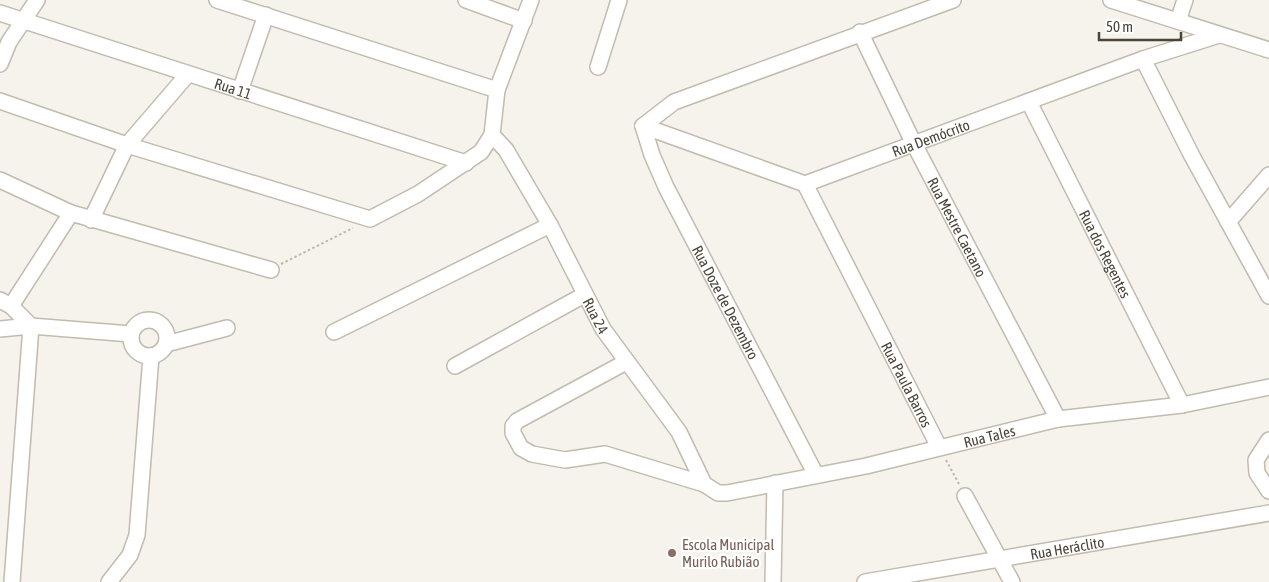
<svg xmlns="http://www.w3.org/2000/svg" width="1269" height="582" font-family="'Asap Condensed',sans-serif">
<rect width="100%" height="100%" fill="#f6f3ec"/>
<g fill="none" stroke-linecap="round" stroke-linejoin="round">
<defs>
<g id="minor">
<polyline points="217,0 497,90"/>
<polyline points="466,0 524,21"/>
<polyline points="1111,0 1269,50"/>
<path id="s1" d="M0,13L466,163"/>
<polyline points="1178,21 1185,0"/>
<path id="s2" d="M860,32L913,142L1058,419"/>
<polyline points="1143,59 1192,156 1269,296"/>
<polyline points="0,64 9,42 37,0"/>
<polyline points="598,67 619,0"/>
<polyline points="240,91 266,15"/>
<polyline points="0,101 127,145 370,219 418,194 481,152 492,135 497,90 531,0"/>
<path id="s3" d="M1029,102L1182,405"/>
<path id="s4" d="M643,126L805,184L1143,59L1219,35"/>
<path id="s5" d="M643,126L652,155L666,187L816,475"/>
<polyline points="643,126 674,102 953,0"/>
<path id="s6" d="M492,135L506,150L550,225L603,329L679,432L704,484L718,493H727L866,466L1058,419L1182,405L1269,387"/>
<polyline points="0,180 71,213 271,270"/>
<path id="s7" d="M805,184L939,447"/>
<polyline points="91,220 127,145 188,74"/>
<polyline points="1228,222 1269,175"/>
<polyline points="0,300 11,306 31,326 12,582"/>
<polyline points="11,306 71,213"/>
<circle cx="149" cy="338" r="18"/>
<polyline points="0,329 31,326 131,334"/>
<polyline points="334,332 550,225"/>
<polyline points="166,344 227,328"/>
<polyline points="626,362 517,421 513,426 513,433 521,448 532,454 565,460 605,454 704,484"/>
<polyline points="455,366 584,295"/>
<polyline points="1269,440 1256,460 1257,473 1269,491"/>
<polyline points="965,496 1012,582"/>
<polyline points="109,582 130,555 137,535 151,356"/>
<polyline points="773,582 775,483"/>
<path id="s8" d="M865,582L1269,513"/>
</g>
</defs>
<use href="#minor" stroke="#c2bbae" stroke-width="18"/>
<g stroke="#c4b79f" stroke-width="2" stroke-dasharray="2.5 2.5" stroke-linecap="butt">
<polyline points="281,264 353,228"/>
<polyline points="946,460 959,484"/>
</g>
<use href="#minor" stroke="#fff" stroke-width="15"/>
</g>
<circle fill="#8d6e63" stroke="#fff" stroke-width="2" cx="672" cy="553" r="5"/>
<g text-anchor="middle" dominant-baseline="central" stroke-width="4.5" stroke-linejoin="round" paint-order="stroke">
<g font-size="15" fill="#4b4439" stroke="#fff">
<text stroke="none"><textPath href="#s1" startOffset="245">Rua 11</textPath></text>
<text stroke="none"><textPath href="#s4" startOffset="306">Rua Demócrito</textPath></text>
<text stroke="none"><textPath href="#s2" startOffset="218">Rua Mestre Caetano</textPath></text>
<text stroke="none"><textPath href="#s3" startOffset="170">Rua dos Regentes</textPath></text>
<text stroke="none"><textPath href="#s5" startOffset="195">Rua Doze de Dezembro</textPath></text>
<text stroke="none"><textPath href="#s6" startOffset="209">Rua 24</textPath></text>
<text stroke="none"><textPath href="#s7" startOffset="225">Rua Paula Barros</textPath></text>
<text stroke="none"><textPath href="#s6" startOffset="704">Rua Tales</textPath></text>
<text stroke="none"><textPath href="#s8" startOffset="205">Rua Heráclito</textPath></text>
</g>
<g font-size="15" fill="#785e54" stroke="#fff" text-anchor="start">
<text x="682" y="544">Escola Municipal<tspan x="682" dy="17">Murilo Rubião</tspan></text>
</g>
</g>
<path d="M1099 32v8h82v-8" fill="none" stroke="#4b4439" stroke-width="2.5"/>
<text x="1106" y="32" font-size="15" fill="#4b4439" stroke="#ffffff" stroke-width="4" paint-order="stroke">50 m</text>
</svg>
